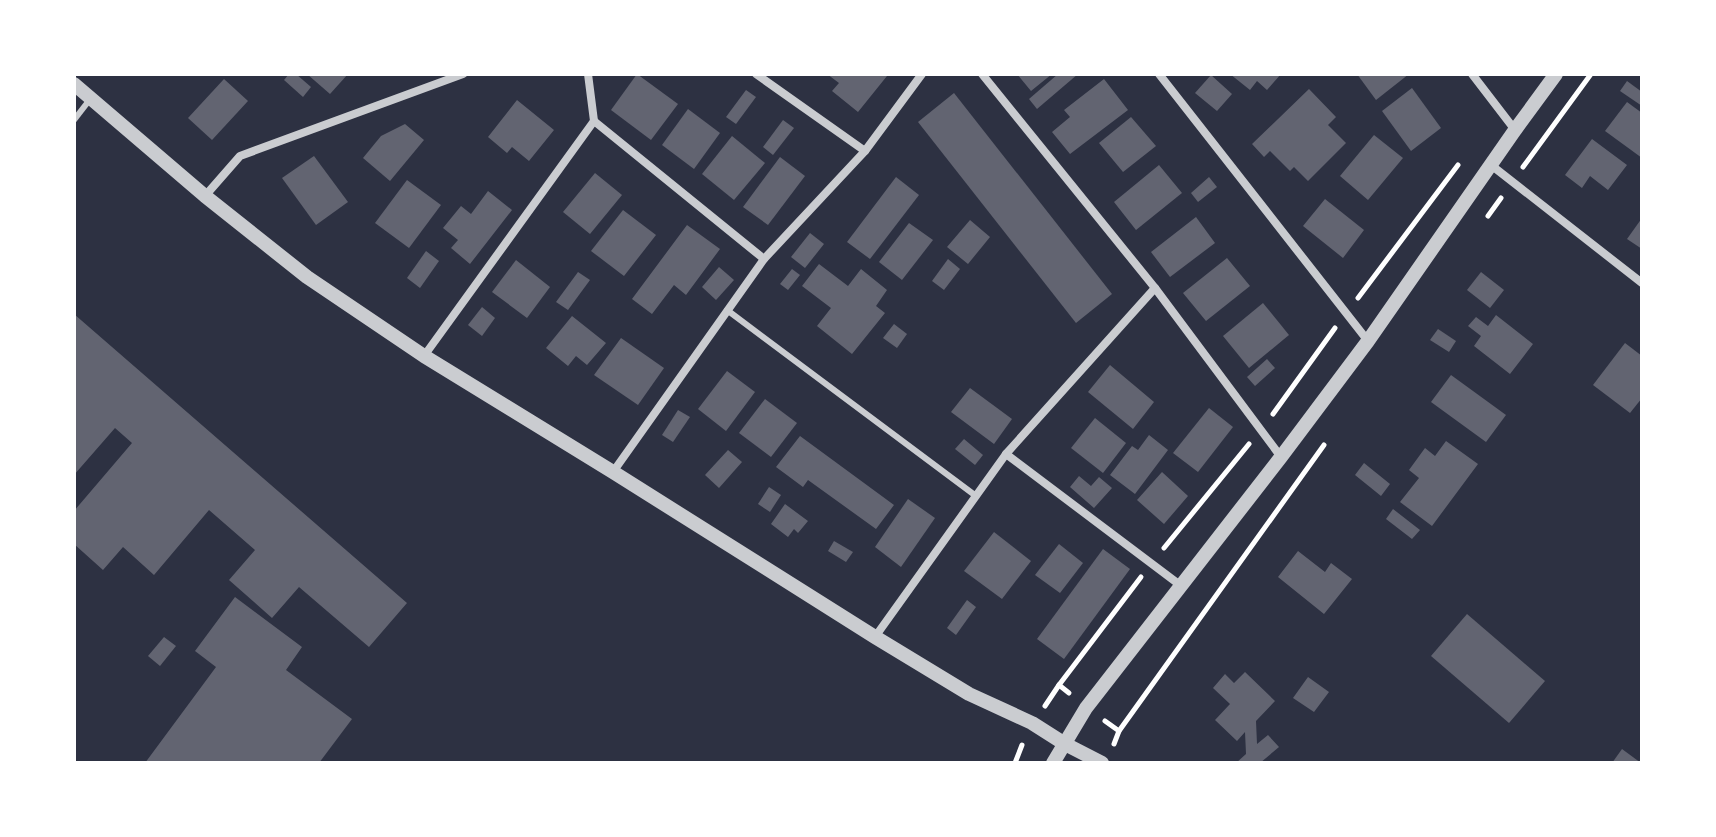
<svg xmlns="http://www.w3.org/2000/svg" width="1716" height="837" font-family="Jost,sans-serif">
<rect width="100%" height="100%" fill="#2d3142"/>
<g fill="#626471">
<polygon points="289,74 296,74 311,87 303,97 284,80"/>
<polygon points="307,74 348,74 330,94"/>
<polygon points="637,74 678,104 651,140 611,110"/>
<polygon points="827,74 885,74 887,76 858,112 832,91 839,83"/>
<polygon points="1017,74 1052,74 1031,91"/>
<polygon points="1058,74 1078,74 1037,109 1029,99"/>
<polygon points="1230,74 1281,74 1267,90 1257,81 1250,90"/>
<polygon points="1357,74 1409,74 1376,100"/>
<polygon points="1211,75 1232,94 1217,111 1195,93"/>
<polygon points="224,79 248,101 212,140 188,118"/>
<polygon points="1104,79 1128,110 1070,154 1052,132 1070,117 1064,110"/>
<polygon points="1627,81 1642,92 1642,106 1620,91"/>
<polygon points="1412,88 1441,128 1411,151 1382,111"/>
<polygon points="1309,89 1336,117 1328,125 1346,143 1308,181 1294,167 1290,171 1270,151 1264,157 1252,144"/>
<polygon points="746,90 756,97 736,124 726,117"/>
<polygon points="954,93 1112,294 1076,323 918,122"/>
<polygon points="517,100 554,130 529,161 512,147 507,153 488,137"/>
<polygon points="1627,102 1642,113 1642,158 1605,131"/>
<polygon points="688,109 720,133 694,169 662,145"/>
<polygon points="1131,117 1156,146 1123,172 1099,143"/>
<polygon points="783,120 794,128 773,155 763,147"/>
<polygon points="405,124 424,140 390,181 363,158 381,136"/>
<polygon points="1374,135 1403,158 1368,200 1340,176"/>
<polygon points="732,136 765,163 734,200 702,174"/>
<polygon points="1592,139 1627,165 1608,190 1590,176 1582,188 1565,175"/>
<polygon points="314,156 348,202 316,225 282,178"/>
<polygon points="780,157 805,176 768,225 743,207"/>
<polygon points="1159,165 1182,193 1136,230 1114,202"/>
<polygon points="595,173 622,195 590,234 563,212"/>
<polygon points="896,177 919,195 870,259 847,242"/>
<polygon points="1209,177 1217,187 1198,202 1191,193"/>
<polygon points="407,180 441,205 409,248 375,223"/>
<polygon points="488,191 512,210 470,264 451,248 458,240 443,228 461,206 471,214"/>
<polygon points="1325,199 1364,230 1343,258 1303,226"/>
<polygon points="623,210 656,235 624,276 591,251"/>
<polygon points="1196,217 1215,243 1170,277 1151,252"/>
<polygon points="1642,218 1642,249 1627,239"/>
<polygon points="970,220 990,237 968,264 947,247"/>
<polygon points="909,223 933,240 902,280 879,262"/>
<polygon points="687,225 720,249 686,295 674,285 652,314 632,299"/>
<polygon points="810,233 824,244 805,268 791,257"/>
<polygon points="426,251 439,261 420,288 407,278"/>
<polygon points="1227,258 1250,286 1206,321 1183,293"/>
<polygon points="948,259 960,269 944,290 932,281"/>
<polygon points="516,260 550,287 527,318 492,292"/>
<polygon points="819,264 848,286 861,269 887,290 876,306 885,313 852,354 817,326 831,308 802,286"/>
<polygon points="719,267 734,280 716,300 702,287"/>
<polygon points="792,269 800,275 788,290 780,284"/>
<polygon points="578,272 590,280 568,310 556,302"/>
<polygon points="1481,272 1504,290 1490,308 1467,290"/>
<polygon points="1263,303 1289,335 1249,368 1223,336"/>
<polygon points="482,307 495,318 482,336 468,325"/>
<polygon points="74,314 407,603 369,647 299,587 272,618 229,580 255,550 209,510 154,575 123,547 103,570 74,544 74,511 132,443 115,428 74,475"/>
<polygon points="1496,315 1533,344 1510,374 1474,346 1481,336 1468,326 1476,317 1488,326"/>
<polygon points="572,316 606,343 587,365 576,356 568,366 546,348"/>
<polygon points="894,324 907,334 897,348 883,338"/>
<polygon points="1438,329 1456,341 1449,352 1430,340"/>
<polygon points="621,338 664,368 638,405 594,375"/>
<polygon points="1625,343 1642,356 1642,398 1630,413 1593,385"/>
<polygon points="1267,359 1275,368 1255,386 1247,377"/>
<polygon points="1110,365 1154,402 1133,429 1088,392"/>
<polygon points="727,371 755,392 726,431 698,409"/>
<polygon points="1451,375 1506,415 1486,442 1431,402"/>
<polygon points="970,388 1012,419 994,444 951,412"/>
<polygon points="765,399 797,423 771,457 739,433"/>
<polygon points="1209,408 1233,427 1198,472 1173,453"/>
<polygon points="678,410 690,417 673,442 662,435"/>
<polygon points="1095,418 1126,443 1103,473 1071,448"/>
<polygon points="1149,435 1168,450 1135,494 1110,475 1132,446 1138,450"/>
<polygon points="800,436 894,505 876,529 808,480 803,487 776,467"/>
<polygon points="964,439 983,455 975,465 955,449"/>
<polygon points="1446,441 1478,464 1432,526 1400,502 1419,478 1409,470 1425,448 1435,456"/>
<polygon points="728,450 742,462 719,488 705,475"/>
<polygon points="1364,463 1390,484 1381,496 1355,475"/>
<polygon points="1162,472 1188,496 1164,524 1137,500"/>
<polygon points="1079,476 1091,486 1099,477 1112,488 1094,508 1070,487"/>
<polygon points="769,487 781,495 770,512 758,504"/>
<polygon points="908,499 935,518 901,567 875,547"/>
<polygon points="785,504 808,521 798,533 794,529 788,537 771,524"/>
<polygon points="1393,509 1420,530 1412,539 1386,519"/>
<polygon points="994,532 1031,561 1002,599 964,571"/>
<polygon points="834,541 853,552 846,562 828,551"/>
<polygon points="1059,544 1083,563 1060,593 1035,575"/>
<polygon points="1103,549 1130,569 1064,659 1037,639"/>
<polygon points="1298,551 1325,572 1331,563 1352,579 1324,614 1278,577"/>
<polygon points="235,597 302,647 286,670 352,719 319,763 145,763 216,667 195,651"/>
<polygon points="967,600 976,607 956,635 947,628"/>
<polygon points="1467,614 1545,681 1509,723 1431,656"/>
<polygon points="164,637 176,646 160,666 148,656"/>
<polygon points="1245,672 1275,701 1256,721 1257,744 1268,735 1279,747 1260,763 1236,763 1246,754 1245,732 1237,741 1215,720 1230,704 1213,688 1225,674 1234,683"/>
<polygon points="1308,677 1329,692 1314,712 1293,698"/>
<polygon points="1622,749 1641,763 1612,763"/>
</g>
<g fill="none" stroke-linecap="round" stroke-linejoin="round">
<g stroke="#fff" stroke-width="5">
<polyline points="1523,167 1591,74"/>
<polyline points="1488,216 1501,198"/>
<polyline points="1358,298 1458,165"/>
<polyline points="1273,414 1335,328"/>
<polyline points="1164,548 1249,444"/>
<polyline points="1059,685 1141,577"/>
<polyline points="1045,706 1059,685 1069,693"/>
<polyline points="1105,721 1119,731 1114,744"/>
<polyline points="1119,731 1324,445"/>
<polyline points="1015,763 1022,745"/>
</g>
<g stroke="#caccd0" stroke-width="6">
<polyline points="74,120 91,98"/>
<polyline points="727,310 976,496"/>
</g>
<g stroke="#caccd0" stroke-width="8">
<polyline points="756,74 865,151"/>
<polyline points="982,74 1155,288 1281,457"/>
<polyline points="1159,74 1368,341"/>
<polyline points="1472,74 1515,130"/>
<polyline points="594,121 764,259"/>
<polyline points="1491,165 1642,283"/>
<polyline points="205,196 240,156 463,74"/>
<polyline points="424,356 594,121 588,74"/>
<polyline points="1006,454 1180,585"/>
<polyline points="613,472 764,259 865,151 922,74"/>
<polyline points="875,637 1006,454 1155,288"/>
</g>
<g stroke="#caccd0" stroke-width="14">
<polyline points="74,84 205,196 307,277 424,356 613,472 875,637 969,694 1032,723 1065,744 1102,763"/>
<polyline points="1053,763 1086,708 1281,457 1368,341 1515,130 1556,74"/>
</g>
</g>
<rect width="1716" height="837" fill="none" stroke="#ffffff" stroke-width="152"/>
</svg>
